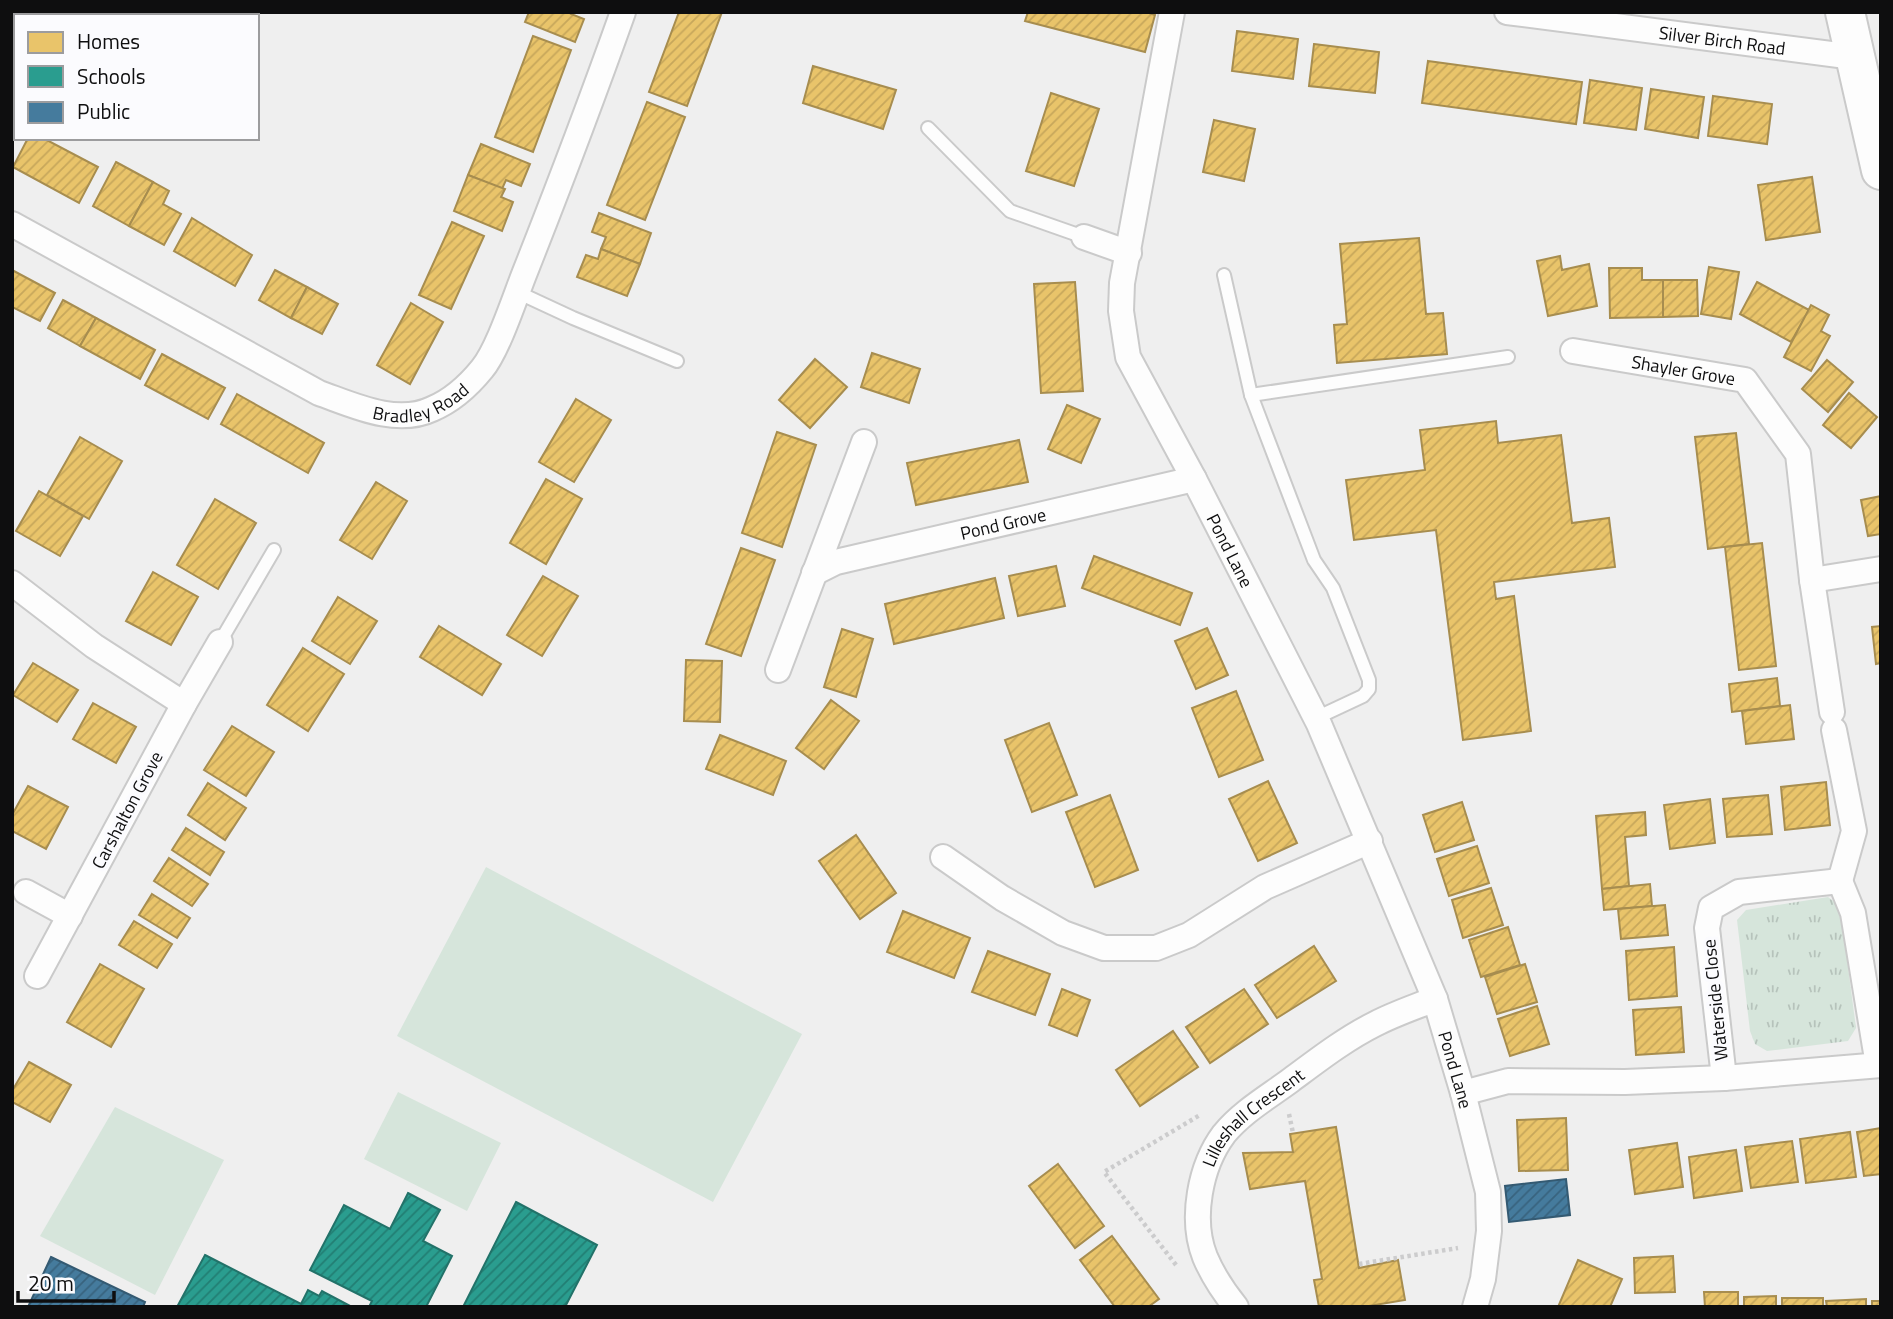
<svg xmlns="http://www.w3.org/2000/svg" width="1893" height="1319" font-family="'Titillium Web',sans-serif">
<defs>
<pattern id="grass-tufts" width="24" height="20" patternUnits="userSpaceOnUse" patternTransform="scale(1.75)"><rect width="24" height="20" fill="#d6e5db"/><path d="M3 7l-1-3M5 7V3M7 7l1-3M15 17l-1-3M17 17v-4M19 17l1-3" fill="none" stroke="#b6c3bb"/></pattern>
<pattern id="homes-hatch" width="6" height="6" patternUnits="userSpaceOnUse" patternTransform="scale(1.75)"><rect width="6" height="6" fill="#e9c46a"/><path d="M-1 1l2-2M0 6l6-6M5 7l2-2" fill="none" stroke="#c7a75b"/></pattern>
<pattern id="schools-hatch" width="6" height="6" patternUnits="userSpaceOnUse" patternTransform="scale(1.75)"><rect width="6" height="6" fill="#2a9d8f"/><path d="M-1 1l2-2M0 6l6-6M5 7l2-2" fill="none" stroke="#227e73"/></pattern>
<pattern id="public-hatch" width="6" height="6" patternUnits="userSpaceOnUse" patternTransform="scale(1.75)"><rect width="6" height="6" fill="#457b9d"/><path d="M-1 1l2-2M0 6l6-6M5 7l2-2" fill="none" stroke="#38637e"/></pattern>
</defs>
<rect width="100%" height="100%" fill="#efefef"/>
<polygon fill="url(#grass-tufts)" points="1828,897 1840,906 1856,1028 1848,1041 1767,1051 1755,1044 1750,1031 1737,920 1746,910"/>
<g fill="#d6e5db">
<polygon points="486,867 802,1034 713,1202 397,1036"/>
<polygon points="398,1092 501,1143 467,1211 364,1159"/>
<polygon points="115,1107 224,1160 155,1295 40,1236"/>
</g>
<g fill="url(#homes-hatch)" stroke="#a78d4f" stroke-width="2">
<polygon points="120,12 173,12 172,16 123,16 120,14"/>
<polygon points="529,12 572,12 571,14 584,19 575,42 525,22"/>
<polygon points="679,12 722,12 687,106 649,92"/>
<polygon points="1028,12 1146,12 1155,15 1145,52 1025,21"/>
<polygon points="1237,31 1298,39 1293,79 1232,71"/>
<polygon points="533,36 571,50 533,152 495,137"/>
<polygon points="1314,44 1379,52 1375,93 1309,86"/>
<polygon points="1428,61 1582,82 1576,124 1422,103"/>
<polygon points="813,66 896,90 883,129 803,103"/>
<polygon points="1590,80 1642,88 1636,130 1584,123"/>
<polygon points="1651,89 1704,97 1698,138 1645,129"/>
<polygon points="1051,93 1099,109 1074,186 1026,171"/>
<polygon points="1713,96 1772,104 1767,144 1708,136"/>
<polygon points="647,102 685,117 645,220 607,205"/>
<polygon points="12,118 16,119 16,131 12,138"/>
<polygon points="1214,120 1255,129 1244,181 1203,172"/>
<polygon points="28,138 43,138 98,167 79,203 13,167"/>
<polygon points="481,144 530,164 521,186 506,180 502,189 468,175"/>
<polygon points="116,162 153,182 129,226 93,206"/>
<polygon points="468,175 505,189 501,197 513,202 502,231 454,211"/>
<polygon points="1812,177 1820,232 1766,240 1758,185"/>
<polygon points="153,182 169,191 163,204 181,214 164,245 129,226"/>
<polygon points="599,213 651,233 640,264 601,249 606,237 592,232"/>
<polygon points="192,218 252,255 235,286 174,251"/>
<polygon points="452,222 484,236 451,309 419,295"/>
<polygon points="1419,238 1426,314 1443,313 1447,354 1337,363 1334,325 1347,324 1340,244"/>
<polygon points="601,249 640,264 627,296 577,277 586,255 598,259"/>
<polygon points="1560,256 1562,270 1589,264 1597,306 1548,316 1537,261"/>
<polygon points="1709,267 1739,272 1731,319 1701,314"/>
<polygon points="1609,268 1642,268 1642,280 1663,280 1663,317 1610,318"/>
<polygon points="12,270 55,293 40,321 12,307"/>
<polygon points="275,270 307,287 291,318 259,300"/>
<polygon points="1663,280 1697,280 1698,316 1663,317"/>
<polygon points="1075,282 1083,391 1041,393 1034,284"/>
<polygon points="1757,282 1809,310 1791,342 1740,314"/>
<polygon points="307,287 338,304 322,334 291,318"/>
<polygon points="63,300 96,318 80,346 48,328"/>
<polygon points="411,303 443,322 410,384 377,365"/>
<polygon points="1811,305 1829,315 1821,331 1830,336 1811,371 1784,357"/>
<polygon points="96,318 155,350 140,379 80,346"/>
<polygon points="872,353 920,369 909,403 861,387"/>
<polygon points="162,354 225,388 208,419 145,385"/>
<polygon points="815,359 847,387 810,428 779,400"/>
<polygon points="1827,360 1853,382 1828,412 1802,389"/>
<polygon points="1849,393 1877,417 1851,448 1823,425"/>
<polygon points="237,394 324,443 308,473 221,424"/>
<polygon points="576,399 611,420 574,482 539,462"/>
<polygon points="1067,405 1100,419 1081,463 1048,449"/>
<polygon points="1496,421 1498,443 1561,435 1572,523 1609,518 1615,567 1494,582 1496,599 1514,596 1531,731 1463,740 1436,530 1354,540 1346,480 1425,470 1420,430"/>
<polygon points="777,432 816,445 782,547 742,533"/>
<polygon points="1736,433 1749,544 1708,549 1695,437"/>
<polygon points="80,437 122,461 89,519 47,495"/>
<polygon points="1019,440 1028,482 916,505 907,463"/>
<polygon points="546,479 582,499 546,564 510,543"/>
<polygon points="376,482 407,501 372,559 340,540"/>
<polygon points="39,491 83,516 60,556 16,531"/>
<polygon points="1881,496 1881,534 1868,536 1861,500"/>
<polygon points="215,499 256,523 218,589 177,565"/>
<polygon points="1762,543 1776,666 1739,670 1725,547"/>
<polygon points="741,548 775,560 741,656 706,644"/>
<polygon points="1094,556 1192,593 1180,625 1082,588"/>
<polygon points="1056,566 1065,606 1018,616 1009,576"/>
<polygon points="153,572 198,597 171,645 126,621"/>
<polygon points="543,576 578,596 542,656 507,635"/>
<polygon points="995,578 1004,618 894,644 885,604"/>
<polygon points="338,597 377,621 350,664 312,641"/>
<polygon points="439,626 501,664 482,695 420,657"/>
<polygon points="1881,626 1881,663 1876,664 1872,627"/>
<polygon points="1207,628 1228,675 1196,689 1175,641"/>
<polygon points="842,629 873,639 856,697 824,687"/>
<polygon points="303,648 344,674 308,731 267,705"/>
<polygon points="686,660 722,661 720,722 684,721"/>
<polygon points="33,663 78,690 57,722 13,695"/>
<polygon points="1777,678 1780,706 1732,712 1729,684"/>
<polygon points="1236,691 1263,760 1219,777 1192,708"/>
<polygon points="831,700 859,721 824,769 796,748"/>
<polygon points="93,703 136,727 116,763 73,739"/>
<polygon points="1790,705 1794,739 1746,744 1742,711"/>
<polygon points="1049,723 1077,795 1032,812 1005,740"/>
<polygon points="232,726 274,752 246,796 204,770"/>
<polygon points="720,735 786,761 773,795 706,769"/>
<polygon points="1268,781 1297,843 1258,861 1229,799"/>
<polygon points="1826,782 1830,825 1785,830 1781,787"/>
<polygon points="208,783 246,808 225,840 188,815"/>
<polygon points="28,786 68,807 46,849 12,831 12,815"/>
<polygon points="1110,795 1138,870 1095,887 1066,812"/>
<polygon points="1768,795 1772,834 1727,837 1723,799"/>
<polygon points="1710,799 1715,843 1670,849 1664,805"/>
<polygon points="1462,802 1474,840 1435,852 1423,815"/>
<polygon points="1645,812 1646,835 1625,837 1629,886 1602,889 1596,816"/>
<polygon points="186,828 224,852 210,875 172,850"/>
<polygon points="856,835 896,893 860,919 819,861"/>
<polygon points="1477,846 1489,883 1449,896 1437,859"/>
<polygon points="169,858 208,884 192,906 154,881"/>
<polygon points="1650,884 1652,906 1604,910 1602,889"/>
<polygon points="1491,888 1503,925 1463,938 1452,900"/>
<polygon points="152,894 190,918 177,938 139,915"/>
<polygon points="1665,905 1668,935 1621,939 1618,909"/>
<polygon points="903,911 970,938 954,978 887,952"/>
<polygon points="134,921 172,944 157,968 119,945"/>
<polygon points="1508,927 1520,965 1481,977 1469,940"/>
<polygon points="1314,946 1336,981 1277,1018 1255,985"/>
<polygon points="1674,947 1677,996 1629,1000 1626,951"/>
<polygon points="988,951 1050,974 1035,1015 972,992"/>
<polygon points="100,964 144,989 111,1047 67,1022"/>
<polygon points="1525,964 1537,1002 1497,1014 1485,977"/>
<polygon points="1062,989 1090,1000 1077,1036 1049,1025"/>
<polygon points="1244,989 1268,1024 1210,1063 1186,1027"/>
<polygon points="1537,1006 1549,1044 1510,1056 1498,1019"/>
<polygon points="1681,1007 1684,1052 1636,1055 1633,1010"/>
<polygon points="1173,1031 1198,1067 1140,1106 1116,1070"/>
<polygon points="29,1062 71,1085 50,1122 12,1102 12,1091"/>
<polygon points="1566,1118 1568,1170 1519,1171 1517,1120"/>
<polygon points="1336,1127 1359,1268 1398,1260 1405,1300 1363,1307 1319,1307 1314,1280 1322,1279 1305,1181 1250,1189 1243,1153 1293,1152 1290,1134"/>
<polygon points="1881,1128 1881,1174 1864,1176 1857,1132"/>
<polygon points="1850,1132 1856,1177 1806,1183 1800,1139"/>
<polygon points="1792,1141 1798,1182 1751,1188 1745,1147"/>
<polygon points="1677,1143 1683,1187 1635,1194 1629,1150"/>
<polygon points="1736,1150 1742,1191 1694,1198 1689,1157"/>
<polygon points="1058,1164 1104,1226 1075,1248 1029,1186"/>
<polygon points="1112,1236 1159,1299 1148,1307 1115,1307 1080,1260"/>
<polygon points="1673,1256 1675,1292 1635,1293 1634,1258"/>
<polygon points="1578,1260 1622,1279 1610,1307 1558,1307"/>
<polygon points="1704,1292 1738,1292 1738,1307 1705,1307"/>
<polygon points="1776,1296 1776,1307 1744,1307 1744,1297"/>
<rect x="1782" y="1298" width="41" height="9"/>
<polygon points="1866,1299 1866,1307 1827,1307 1826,1301"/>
<rect x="1872" y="1301" width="9" height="6"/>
</g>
<g fill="url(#schools-hatch)" stroke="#227269" stroke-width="2">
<polygon points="408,1193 440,1210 423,1241 452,1256 426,1307 369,1307 372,1301 310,1270 344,1205 390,1229"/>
<polygon points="516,1202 597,1245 565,1307 463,1307"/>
<polygon points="205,1255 301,1304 308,1290 319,1296 322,1291 352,1307 177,1307"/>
</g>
<g fill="url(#public-hatch)" stroke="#345a72" stroke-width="2">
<polygon points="1566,1179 1570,1215 1509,1222 1505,1186"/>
<polygon points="51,1257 145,1302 143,1307 28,1307"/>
</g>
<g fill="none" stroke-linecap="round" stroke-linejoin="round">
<defs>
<g id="service">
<polyline points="928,128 1010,211 1084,237"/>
<polyline points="1224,275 1251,395 1314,560 1333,588 1369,680 1369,689 1363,696 1316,718"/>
<polyline points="517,292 573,318 677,361"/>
<polyline points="1251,395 1508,357"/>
<polyline points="220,642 274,550"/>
</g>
<g id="minor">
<path id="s1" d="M1172,12L1122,283L1121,311L1128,357L1194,479L1319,724L1435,999L1463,1093L1488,1192L1489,1231L1483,1279L1475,1307"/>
<path id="s2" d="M1507,12L1854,57"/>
<polyline points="58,16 59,12"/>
<path id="s3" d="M12,224L319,393C353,405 396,426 432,409C451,401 469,385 482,369C498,350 515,297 525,272C559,186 592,99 623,12"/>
<polyline points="1084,237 1129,253"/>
<path id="s4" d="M1573,351L1745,380L1798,454L1812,580L1832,712"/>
<path id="s5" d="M814,573L836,562L1194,479"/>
<polyline points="1812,580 1881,569"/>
<polyline points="12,583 94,646 184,704 37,976"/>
<polyline points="778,670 864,442"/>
<polyline points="184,704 220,642"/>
<polyline points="1834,730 1854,831 1840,881"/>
<polyline points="943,857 1002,898 1063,933 1104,948 1156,948 1189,935 1265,887 1370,841"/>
<polyline points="26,892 70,916"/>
<polyline points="1724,1078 1707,928 1711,908 1739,892 1840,881 1853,913 1878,1065"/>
<polyline points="1463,1093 1508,1081 1625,1082 1724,1078 1881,1065"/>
<path id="s6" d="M1236,1307C1223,1291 1213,1276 1205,1257C1190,1219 1200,1166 1224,1134C1242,1112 1268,1097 1291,1080C1318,1060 1345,1039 1375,1024C1394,1014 1415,1007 1435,999"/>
</g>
<polyline id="trunk" points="1845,12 1881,170"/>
</defs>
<use href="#service" stroke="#cacaca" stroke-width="16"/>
<use href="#minor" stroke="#cacaca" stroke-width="28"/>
<use href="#trunk" stroke="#cacaca" stroke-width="42"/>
<g stroke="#cccccd" stroke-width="4.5" stroke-dasharray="3.5 3.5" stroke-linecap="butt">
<polyline points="1289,1114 1293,1133"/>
<polyline points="1359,1264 1458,1248"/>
<polyline points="1176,1265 1104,1172 1200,1115"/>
</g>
<use href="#service" stroke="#fdfdfd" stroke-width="12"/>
<use href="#minor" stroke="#fdfdfd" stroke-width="24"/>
<use href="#trunk" stroke="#fdfdfd" stroke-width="38"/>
</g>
<g text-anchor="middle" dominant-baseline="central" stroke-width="7" stroke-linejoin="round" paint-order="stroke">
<g font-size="18" fill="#0e0e0f" stroke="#fbfbfe">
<text stroke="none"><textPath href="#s2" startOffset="217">Silver Birch Road</textPath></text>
<text stroke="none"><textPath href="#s4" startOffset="112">Shayler Grove</textPath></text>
<text stroke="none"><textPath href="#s3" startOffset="458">Bradley Road</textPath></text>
<text stroke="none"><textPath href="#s5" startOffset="196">Pond Grove</textPath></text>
<text stroke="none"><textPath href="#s1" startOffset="569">Pond Lane</textPath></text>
<text transform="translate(127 810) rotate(-62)">Carshalton Grove</text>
<text transform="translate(1715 1000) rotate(-96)">Waterside Close</text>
<text stroke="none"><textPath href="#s1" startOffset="1136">Pond Lane</textPath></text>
<text stroke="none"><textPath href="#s6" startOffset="220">Lilleshall Crescent</textPath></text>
</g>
</g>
<rect width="1893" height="1319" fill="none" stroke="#0e0e0f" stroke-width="28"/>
<rect x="14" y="14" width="245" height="126" fill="#fbfbfe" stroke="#9c9c9e" stroke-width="2"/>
<rect x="28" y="32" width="35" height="21" fill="#e9c46a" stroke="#9c9c9e" stroke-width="2"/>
<text x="77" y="49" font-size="21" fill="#0e0e0f">Homes</text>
<rect x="28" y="66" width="35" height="21" fill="#2a9d8f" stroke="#9c9c9e" stroke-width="2"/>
<text x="77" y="84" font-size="21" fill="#0e0e0f">Schools</text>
<rect x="28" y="102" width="35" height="21" fill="#457b9d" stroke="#9c9c9e" stroke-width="2"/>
<text x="77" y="119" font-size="21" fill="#0e0e0f">Public</text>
<path d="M18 1291v10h96v-10" fill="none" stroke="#0e0e0f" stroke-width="3.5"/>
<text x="28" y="1291" font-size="21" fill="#0e0e0f" stroke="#fbfbfe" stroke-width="5" paint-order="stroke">20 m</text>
</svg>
